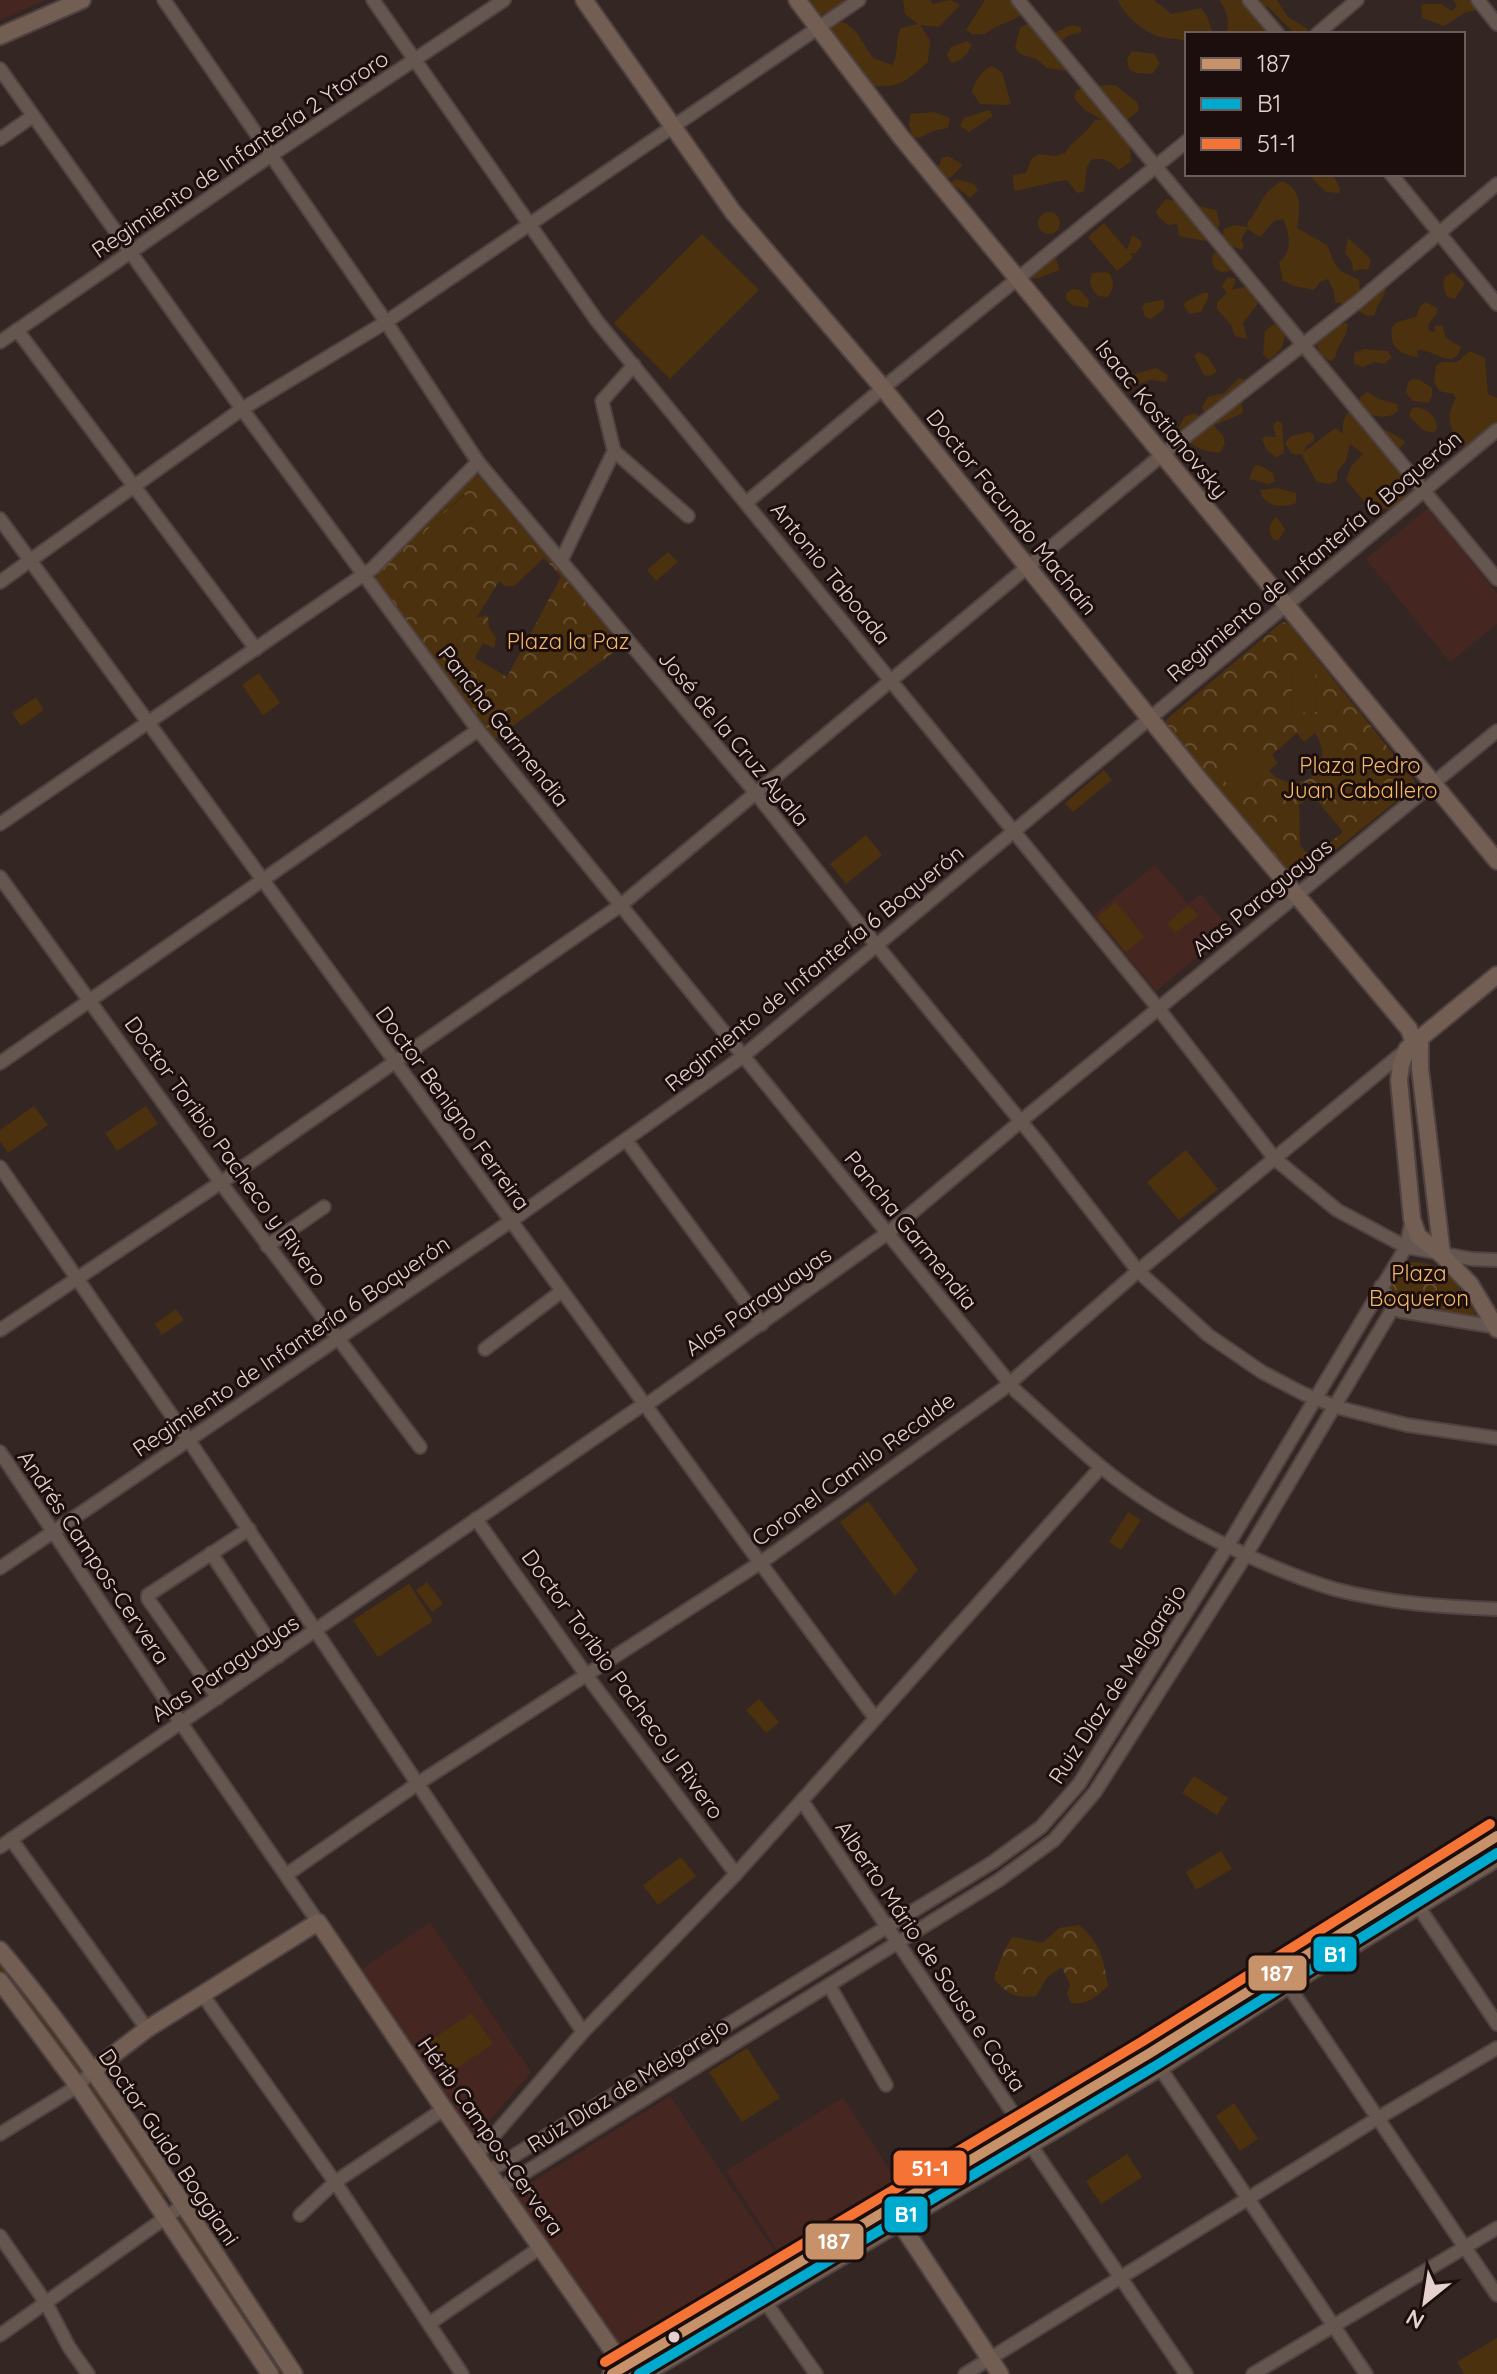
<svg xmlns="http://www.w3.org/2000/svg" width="1497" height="2374" font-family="Quicksand,sans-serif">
<defs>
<pattern id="forest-crowns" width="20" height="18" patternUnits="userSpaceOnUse" patternTransform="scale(2)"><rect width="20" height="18" fill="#4b310d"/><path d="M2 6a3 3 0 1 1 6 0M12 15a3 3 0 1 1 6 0" fill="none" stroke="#654e2f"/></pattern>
</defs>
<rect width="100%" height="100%" fill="#342623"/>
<g fill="#452620">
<polygon points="0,0 46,0 0,20"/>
<polygon points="1428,508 1497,593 1497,624 1450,662 1366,559"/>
<polygon points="1155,865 1188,904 1201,894 1231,930 1156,991 1093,915"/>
<polygon points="430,1922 531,2072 479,2133 469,2134 359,1971"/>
<polygon points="670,2096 781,2261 626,2358 513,2194"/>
<polygon points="843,2097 898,2183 782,2258 726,2171"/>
</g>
<g fill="#4b310d">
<polygon points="808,0 844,0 835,10 817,16 810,9"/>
<path d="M903,0H931L932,4L951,0L960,5L939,27L920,25L930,40L928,62C903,84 898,89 864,85L816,28L843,22C859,30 863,44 873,58L892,65C900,54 894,41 901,28L918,24L905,14Z"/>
<path d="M985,0H1023L1024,13C1011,23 999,23 985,34H972L966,30Z"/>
<path d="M1118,0H1154L1171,14L1201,8L1207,16L1212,31L1211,34H1187V42C1179,38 1170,39 1161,37C1146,34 1123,15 1118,0Z"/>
<path d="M1219,0H1247L1257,22L1269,34H1226C1230,22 1227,10 1219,0Z"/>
<polygon points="1250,0 1277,0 1288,17 1308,29 1307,32 1295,34 1269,8"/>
<polygon points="1453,0 1474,0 1479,10 1466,12 1444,26 1422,18 1421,7 1423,4 1441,4 1452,11 1457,6"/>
<polygon points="1028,23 1050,35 1071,25 1081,27 1081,32 1067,36 1056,47 1066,71 1047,68 1036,59 1020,54 1015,48 1020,28"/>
<path d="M967,41L972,45C966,56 963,60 951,63L947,55L951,47Z"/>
<polygon points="1132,51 1154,54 1160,64 1152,74 1137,73 1129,69 1127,59"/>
<path d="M992,66L1002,72L1011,104L1008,105L980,104L972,92C974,82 982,70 992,66Z"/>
<path d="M1115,85L1137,102L1139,110L1118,128L1130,147L1131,161L1119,170C1110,161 1104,157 1091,160L1087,167L1084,191L1077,193L1067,180C1049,182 1033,188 1014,191L1013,175L1026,173L1032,158L1039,154L1055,156L1065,153C1071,142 1086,134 1095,120H1103L1085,110L1074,98L1076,91L1085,86Z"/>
<polygon points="989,110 993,116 969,132 960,126 964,118"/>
<polygon points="934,112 950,118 948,128 933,131 919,138 913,137 909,126 910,114"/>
<polygon points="948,156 963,165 950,178 941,176 936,171 942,158"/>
<polygon points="1308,174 1332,174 1340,188 1339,193 1326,192"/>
<polygon points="956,179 974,184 978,190 970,198 951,183"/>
<path d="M1282,181C1303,189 1300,210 1297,228L1327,245L1335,264L1341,271L1359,280L1360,291L1352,307L1335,302L1334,292L1328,279L1320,282L1314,290L1294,286L1283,281L1279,262C1293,251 1290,234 1283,219L1274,221L1260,237L1247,229L1241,240L1244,245L1242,250L1228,245L1222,237L1224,229L1234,225L1248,227L1247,223C1263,205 1258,195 1282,181Z"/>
<polygon points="1166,199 1177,201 1182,211 1191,204 1216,210 1220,224 1214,235 1205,241 1179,236 1177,224 1168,225 1158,216 1156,211"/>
<circle cx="1049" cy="223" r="11"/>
<polygon points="1104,223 1127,250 1132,235 1140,240 1142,245 1135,254 1130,253 1133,258 1117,271 1088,237"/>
<polygon points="702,234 759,290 670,379 614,323"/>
<polygon points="1348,238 1371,259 1368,270 1360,269 1353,272 1352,262 1345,253"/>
<circle cx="1224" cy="260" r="12"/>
<polygon points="1048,254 1055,257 1060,270 1035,279 1026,277"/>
<path d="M1106,272L1110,274C1114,284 1115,289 1107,297L1098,296C1091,288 1088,284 1092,273Z"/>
<polygon points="1453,272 1465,283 1455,299 1447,297 1443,285 1445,277"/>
<polygon points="1229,277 1236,279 1232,290 1243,287 1250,288 1257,296 1257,305 1243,323 1247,339 1235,336 1231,325 1217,309 1217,302 1227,293 1222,287 1224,282"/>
<path d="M1386,287C1385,298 1375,305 1375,315L1367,316L1355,309L1377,289Z"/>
<polygon points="1073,289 1080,290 1089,300 1088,308 1072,305 1066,299 1066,293"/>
<polygon points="1203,293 1208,293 1208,299 1201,312 1189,314 1184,306 1185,302"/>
<polygon points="1161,300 1164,301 1164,309 1151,319 1145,317 1142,307 1146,303"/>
<path d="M1426,302L1437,308V313L1428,325L1429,331L1435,332V326L1442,325L1446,338L1461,347L1458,355L1452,359C1440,359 1429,349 1417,350L1418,357C1399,355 1389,346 1392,327L1397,322L1416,317L1420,306Z"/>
<polygon points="1276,322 1282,323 1287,331 1281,349 1269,360 1263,354 1265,331"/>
<path d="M1348,323C1348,337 1337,344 1335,358L1330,361L1321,355L1315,341C1320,335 1339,324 1348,323Z"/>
<polygon points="1364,349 1387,351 1392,357 1384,364 1375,362 1363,367 1354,364 1354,353"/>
<path d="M1470,351L1485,358L1488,394L1497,398V423L1476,447L1458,445C1450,424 1445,418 1456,398L1453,394L1439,391L1434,382L1436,366L1442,362H1457Z"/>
<polygon points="1198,352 1208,357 1217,372 1210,376 1204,375 1194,356"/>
<polygon points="1156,368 1168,375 1166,382 1150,380 1127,389 1122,383 1124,377"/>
<path d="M1239,378L1244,379L1248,387L1240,393L1243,413L1215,425L1216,429L1223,435L1225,444L1220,452C1205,454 1184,443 1179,428L1184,417L1195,413L1199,416L1196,427L1207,420L1202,407L1208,397L1224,393Z"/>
<polygon points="1412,379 1420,380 1432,388 1432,396 1428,403 1413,401 1406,393 1408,382"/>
<path d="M1367,392L1379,399L1397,404L1398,411C1388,420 1377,416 1365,414C1373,430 1393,430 1405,442L1392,457C1400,467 1415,481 1406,494C1403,499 1395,504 1391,509L1370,508L1346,480L1351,466L1363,454L1350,444L1346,461L1337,472V480L1330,484L1317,482L1301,454L1296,455L1291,453L1285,443L1291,436L1310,432L1314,435V441L1306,446L1304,452L1335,428L1343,434C1342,418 1346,412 1359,404L1360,398Z"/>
<path d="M1418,407C1430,411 1436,416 1437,429L1433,433L1423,430L1409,416L1412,408Z"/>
<polygon points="1277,421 1282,423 1284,453 1276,458 1266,449 1262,439 1265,436 1276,437 1273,426"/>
<polygon points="1259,465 1273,473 1275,481 1269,484 1249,479 1254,466"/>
<path d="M1277,488L1296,493V503C1283,508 1271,507 1262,497L1260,490Z"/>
<polygon points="465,494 473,502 473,520 440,551 423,534"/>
<path d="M1276,517L1285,529L1279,540H1274C1267,532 1269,523 1276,517Z"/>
<polygon points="668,552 678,562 656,581 647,570"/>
<polygon points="1291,669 1315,669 1317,713 1293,713"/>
<polygon points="259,673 280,703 263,715 242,685"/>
<polygon points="36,697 44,710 21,726 12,713"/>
<polygon points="1251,741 1269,761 1233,792 1215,771"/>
<polygon points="1104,770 1112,780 1073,812 1065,803"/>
<polygon points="866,835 882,855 846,884 830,864"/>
<polygon points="1116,902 1145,937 1126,952 1097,917"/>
<polygon points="1189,905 1198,916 1175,933 1167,923"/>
<polygon points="34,1106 48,1125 8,1153 0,1141 0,1130"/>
<polygon points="146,1106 158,1124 117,1151 105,1133"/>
<polygon points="1186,1150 1218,1189 1179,1220 1147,1182"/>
<polygon points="176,1309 184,1320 162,1335 155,1324"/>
<polygon points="868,1501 918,1570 895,1596 840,1522"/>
<polygon points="1128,1512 1141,1520 1121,1550 1109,1542"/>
<polygon points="427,1582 443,1604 432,1612 416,1590"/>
<polygon points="409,1584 433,1621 378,1657 353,1620"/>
<polygon points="759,1699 779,1722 766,1733 746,1710"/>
<polygon points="1194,1776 1228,1798 1217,1815 1182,1793"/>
<polygon points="1221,1851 1232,1869 1196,1890 1186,1872"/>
<polygon points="681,1857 696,1876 658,1905 643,1885"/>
<polygon points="0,1958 82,2069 78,2073 0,1972"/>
<polygon points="472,2013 493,2044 444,2077 423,2045"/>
<polygon points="747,2048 780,2098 742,2122 709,2072"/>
<polygon points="92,2086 96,2087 166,2191 163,2197 160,2197 89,2088"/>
<polygon points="1234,2103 1258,2139 1240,2151 1216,2116"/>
<polygon points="1127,2154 1142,2177 1101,2204 1086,2181"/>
<polygon points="180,2217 184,2217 288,2374 278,2374 176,2223"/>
<polygon points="1497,2338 1497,2374 1464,2374 1457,2362"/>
</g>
<g fill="url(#forest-crowns)" fill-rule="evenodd">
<path d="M474,475L479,476L622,646L495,739L375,578L376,574ZM464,494L472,502L473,520L440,551L424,533ZM544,558L561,577L507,677L475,658L483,643L494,648L496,638L489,628L488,616L477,617L499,581L505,586H514Z"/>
<path d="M1282,622L1288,623L1415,781L1414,787L1298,880L1292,878L1165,726L1166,720ZM1315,669L1317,712L1293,713L1291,670ZM1297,733L1304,742L1315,733C1339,768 1298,801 1269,771L1278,763L1272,755ZM1251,741L1268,762L1233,791L1216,771ZM1313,795L1343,832L1311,858L1300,845L1299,805Z"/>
<path d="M1406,1262C1447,1260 1457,1284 1476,1315L1474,1318L1400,1306L1394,1302L1387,1286L1398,1266Z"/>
<path d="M1079,1925C1100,1942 1104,1960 1108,1986C1096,1997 1088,2005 1071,2003L1067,1994L1070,1985L1062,1967L1047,1977L1036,1996C1016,1999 1007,1994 994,1979C999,1965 1003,1948 1013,1937L1043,1943L1059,1928Z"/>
</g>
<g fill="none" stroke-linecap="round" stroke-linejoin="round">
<defs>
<g id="minor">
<polyline points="164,0 386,322 478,462 755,792 855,919 1041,1146 1138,1271 1208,1335 1262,1372 1304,1394 1340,1408 1407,1425 1497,1438"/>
<polyline points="373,0 597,321 1158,1008 1275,1159 1337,1210 1406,1247 1472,1259 1497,1260"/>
<polyline points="1018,0 1497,579"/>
<polyline points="1249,0 1278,34"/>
<polyline points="1478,0 1497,24"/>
<polyline points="1317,34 1357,0"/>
<path d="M0,69L242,409L478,730L1016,1391C1055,1426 1093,1464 1137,1494C1189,1530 1273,1571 1334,1589C1387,1603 1443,1607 1497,1609"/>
<polyline points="0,139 33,116"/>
<polyline points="1391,174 1497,304"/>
<polyline points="17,330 256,649"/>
<polyline points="0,342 270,156 504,0"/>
<polyline points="614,451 688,516"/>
<polyline points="747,502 883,388 1187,141"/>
<polyline points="0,519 753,1553 875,1718"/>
<polyline points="561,561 614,451 602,401 634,365"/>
<polyline points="0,582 242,409 386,322 859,0"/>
<polyline points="0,824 373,568 478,462"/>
<polyline points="0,877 221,1183 420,1447"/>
<polyline points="0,1063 478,730"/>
<polyline points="626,1140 762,1324"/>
<polyline points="0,1167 188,1439 583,2032"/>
<polyline points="267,1246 324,1207"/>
<polyline points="1381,1286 1393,1308 1400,1311 1496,1327"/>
<polyline points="0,1330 229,1177 621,905 1162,455 1360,300 1497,184"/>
<polyline points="485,1349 562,1291"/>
<polyline points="0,1452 181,1723 318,1922"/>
<polyline points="476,1519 587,1676 736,1874"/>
<polyline points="211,1553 279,1656"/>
<polyline points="0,1568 511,1221 742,1057 1497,430"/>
<polyline points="218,1698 148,1599 148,1595 249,1529"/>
<polyline points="802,1801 1017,2119 1036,2153 1186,2374"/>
<polyline points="11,1839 147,2029"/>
<polyline points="0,1847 644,1404 649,1403 889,1232 1021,1121 1497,731"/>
<polyline points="286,1875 417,1784 763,1561 1003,1389 1138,1271 1406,1050"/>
<polyline points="1414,1900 1497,2024"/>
<polyline points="1284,1979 1497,2295"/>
<polyline points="829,1985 886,2085"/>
<polyline points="202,1994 335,2182 462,2374"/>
<polyline points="1156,2062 1366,2374"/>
<polyline points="0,2134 78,2086 92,2071"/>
<polyline points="477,2155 583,2032 736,1874 1101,1467"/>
<polyline points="489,2171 993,1862 1041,1827 1079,1784 1222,1555 1406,1247 1412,1219"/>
<polyline points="500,2188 999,1880 1054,1840 1095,1792 1246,1555 1393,1308"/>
<polyline points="300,2215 335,2182 444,2109"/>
<polyline points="0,2236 46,2303 69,2347 88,2374"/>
<polyline points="762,2297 816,2374"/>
<polyline points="430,2323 541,2247"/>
<polyline points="0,2335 182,2206"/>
<polyline points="965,2374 1378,2118 1497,2048"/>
<polyline points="1253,2374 1497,2228"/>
</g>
<g id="major">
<polyline points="584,0 733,212 883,388 1198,778 1409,1029 1414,1043"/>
<polyline points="797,0 901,137 1497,861"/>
<polyline points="0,36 82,0"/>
<polyline points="1497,975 1407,1049 1401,1065 1399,1080 1412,1219 1418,1236 1442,1255 1470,1284 1497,1329"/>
<polyline points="1420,1038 1420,1068 1442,1255"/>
<path d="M0,1950C109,2080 200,2233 294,2374"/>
<polyline points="0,1981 78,2086 270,2374"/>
<polyline points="92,2071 147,2029 318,1922 444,2109 629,2374"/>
<polyline points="893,2212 1000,2374"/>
</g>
<g id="highway">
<polyline points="612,2374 1150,2053 1497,1836"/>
<polyline points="642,2374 1159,2067 1288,1984 1497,1857"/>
</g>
</defs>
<use href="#minor" stroke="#4f4240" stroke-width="16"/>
<use href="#major" stroke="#4f4240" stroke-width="20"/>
<use href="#highway" stroke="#4f4240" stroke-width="22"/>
<use href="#minor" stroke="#65564f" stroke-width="12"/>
<use href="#major" stroke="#725e53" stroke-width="16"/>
<use href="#highway" stroke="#705b4f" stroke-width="18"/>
<defs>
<polyline id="bus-1" points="612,2374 1150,2053 1497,1836"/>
<polyline id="bus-2" points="639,2374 1157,2065 1497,1853"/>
<polyline id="bus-3" points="605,2362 1143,2041 1490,1824"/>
</defs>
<use href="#bus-1" stroke="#1b0e0c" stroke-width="16"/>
<use href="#bus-2" stroke="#1b0e0c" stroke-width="16"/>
<use href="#bus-3" stroke="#1b0e0c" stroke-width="16"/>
<use href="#bus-1" stroke="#c7916a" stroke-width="10"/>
<use href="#bus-2" stroke="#00a9ce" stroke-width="10"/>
<use href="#bus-3" stroke="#f57335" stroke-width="10"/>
</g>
<circle fill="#e5d1ce" stroke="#1b0e0c" stroke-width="3" cx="674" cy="2337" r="7"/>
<g text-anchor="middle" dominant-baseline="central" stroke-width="6" stroke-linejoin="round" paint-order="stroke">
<g font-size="22" fill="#e5d1ce" stroke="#1b0e0c">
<text transform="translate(240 154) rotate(-34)">Regimiento de Infantería 2 Ytororo</text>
<text transform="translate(1162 419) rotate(51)">Isaac Kostianovsky</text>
<text transform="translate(1012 512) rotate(51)">Doctor Facundo Machaín</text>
<text transform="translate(1314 556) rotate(-40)">Regimiento de Infantería 6 Boquerón</text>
<text transform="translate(831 573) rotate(51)">Antonio Taboada</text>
<text transform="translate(504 726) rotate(52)">Pancha Garmendia</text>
<text transform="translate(734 738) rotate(50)">José de la Cruz Ayala</text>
<text transform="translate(1262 897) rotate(-39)">Alas Paraguayas</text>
<text transform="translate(814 968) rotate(-39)">Regimiento de Infantería 6 Boquerón</text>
<text transform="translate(453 1108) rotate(54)">Doctor Benigno Ferreira</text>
<text transform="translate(226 1151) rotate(54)">Doctor Toribio Pacheco y Rivero</text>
<text transform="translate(911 1230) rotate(51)">Pancha Garmendia</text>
<text transform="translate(758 1301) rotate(-35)">Alas Paraguayas</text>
<text transform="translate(291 1346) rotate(-34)">Regimiento de Infantería 6 Boquerón</text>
<text transform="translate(853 1469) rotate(-36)">Coronel Camilo Recalde</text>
<text transform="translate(94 1557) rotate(56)">Andrés Campos-Cervera</text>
<text transform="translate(225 1668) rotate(-34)">Alas Paraguayas</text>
<text transform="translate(623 1684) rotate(54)">Doctor Toribio Pacheco y Rivero</text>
<text transform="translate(1117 1684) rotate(-57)">Ruiz Díaz de Melgarejo</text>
<text transform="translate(931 1956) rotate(56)">Alberto Mário de Sousa e Costa</text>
<text transform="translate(628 2085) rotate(-32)">Ruiz Díaz de Melgarejo</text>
<text transform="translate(491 2136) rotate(55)">Hérib Campos-Cervera</text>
<text transform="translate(169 2147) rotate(56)">Doctor Guido Boggiani</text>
</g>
<g font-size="22" fill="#f4b767" stroke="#1b0e0c">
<text x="568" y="641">Plaza la Paz</text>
<text x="1360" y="765">Plaza Pedro<tspan x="1360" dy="25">Juan Caballero</tspan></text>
<text x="1419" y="1273">Plaza<tspan x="1419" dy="25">Boqueron</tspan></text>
</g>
</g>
<g stroke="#1b0e0c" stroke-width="3">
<rect x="1312" y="1935" width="46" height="38" rx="8" fill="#00a9ce"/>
<rect x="1247" y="1954" width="61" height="38" rx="8" fill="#c7916a"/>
<rect x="892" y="2149" width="76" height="38" rx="8" fill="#f57335"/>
<rect x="883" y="2195" width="46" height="39" rx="8" fill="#00a9ce"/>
<rect x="804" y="2222" width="61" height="39" rx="8" fill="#c7916a"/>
</g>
<g font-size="22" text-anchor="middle" font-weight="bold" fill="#fff">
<text x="1335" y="1962">B1</text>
<text x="1277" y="1981">187</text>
<text x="930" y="2176">51-1</text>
<text x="906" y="2222">B1</text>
<text x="834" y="2249">187</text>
</g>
<rect x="1185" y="32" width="280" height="144" fill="#1b0e0c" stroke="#6c5c5a" stroke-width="2"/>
<rect x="1201" y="58" width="40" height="12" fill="#c7916a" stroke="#6c5c5a" stroke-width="2"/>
<text x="1257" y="72" font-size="24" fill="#e5d1ce">187</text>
<rect x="1201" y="98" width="40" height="12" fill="#00a9ce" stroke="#6c5c5a" stroke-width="2"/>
<text x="1257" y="112" font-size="24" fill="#e5d1ce">B1</text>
<rect x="1201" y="138" width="40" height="12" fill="#f57335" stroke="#6c5c5a" stroke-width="2"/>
<text x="1257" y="152" font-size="24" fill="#e5d1ce">51-1</text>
<g transform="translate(1425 2302) rotate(210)" stroke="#1b0e0c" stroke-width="6" paint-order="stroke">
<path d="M0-6L14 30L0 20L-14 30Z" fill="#e5d1ce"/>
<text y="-12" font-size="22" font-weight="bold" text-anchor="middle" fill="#e5d1ce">N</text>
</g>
</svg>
